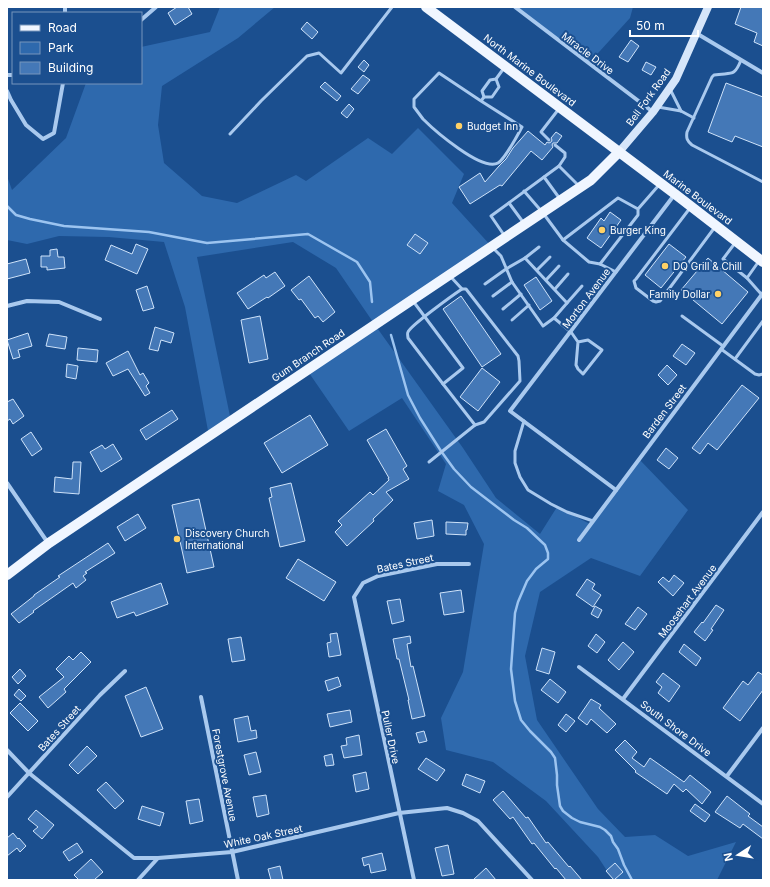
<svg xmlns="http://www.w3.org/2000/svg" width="770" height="887" font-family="Inter,sans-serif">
<rect width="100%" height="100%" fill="#1b4f8f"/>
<g fill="#2e69ad">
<polygon points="220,7 275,7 238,38 162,86 158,125 164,163 202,196 237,203 296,175 306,181 368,138 392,154 418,128 464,174 452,203 492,247 375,325 463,448 496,498 540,534 557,507 590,524 639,459 688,510 640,576 591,558 540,592 525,656 537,720 598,809 625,837 655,835 688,856 736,842 717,880 613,880 598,857 546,801 493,762 446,750 441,718 463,672 484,544 464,505 438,491 446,464 402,398 349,431 307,370 375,325 336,268 293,242 197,257 231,421 209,436 185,307 164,242 109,237 59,236 27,244 7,240 7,176 12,190 66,138 86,83 141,83 141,47 210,32"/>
<polygon points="515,7 633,7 630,18 589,63"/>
</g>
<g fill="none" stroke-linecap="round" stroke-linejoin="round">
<g stroke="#9cc4f0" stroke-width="2.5">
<polyline points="7,206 16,215 30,219 64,226 149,232 207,243 308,234 357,262 370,282 372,302"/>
<polyline points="391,335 408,395 420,418 441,451 454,469 471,487 514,520 527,528 545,545 548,553 548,559 536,569 527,581 518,602 515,613 511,669 515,701 521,720 530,731 551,752 555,758 557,775 557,785 560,806 563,811 572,818 580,822 600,827 605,830 611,836 613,842 618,849 624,865 632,880"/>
</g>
</g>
<g fill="#4478b7" stroke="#cfe3fa">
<polygon points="177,7 188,7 192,14 175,25 168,13"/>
<polygon points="741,7 763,7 763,46 754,42 757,33 735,24"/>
<polygon points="307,22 318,32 312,39 301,29"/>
<polygon points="631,40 639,46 628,62 619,57"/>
<polygon points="364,60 369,65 364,72 358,67"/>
<polygon points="646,62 656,67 651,75 642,70"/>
<polygon points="363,75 370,80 358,94 351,89"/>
<polygon points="325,82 341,96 337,101 320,87"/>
<polygon points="726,83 763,97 763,147 735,136 732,142 708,132"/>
<polygon points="349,104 354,109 347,118 341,113"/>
<polygon points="528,131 545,145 547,142 549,143 551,142 552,140 551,138 556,132 562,136 557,143 553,143 552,145 553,147 542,160 531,151 502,186 500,185 470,204 459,187 480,173 485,182 499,166 506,159 513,148"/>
<polygon points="610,212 621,220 601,248 587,238 601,218 604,221"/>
<polygon points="415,234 428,243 420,254 407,245"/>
<polygon points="136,244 148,249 137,274 105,260 111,245 132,254"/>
<polygon points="669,244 686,257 661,288 645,275"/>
<polygon points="57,249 58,257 64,257 65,268 47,270 47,267 41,267 41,256 50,256 50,250"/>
<polygon points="708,258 748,292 722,324 681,290"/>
<polygon points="26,259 30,273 7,279 7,264"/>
<polygon points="275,272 285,286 268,298 267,297 248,309 237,293 264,275 266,278"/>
<polygon points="309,276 335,312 323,322 318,316 315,318 301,299 299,300 291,290"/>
<polygon points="536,277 552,301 540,310 524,285"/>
<polygon points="147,286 154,308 143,311 136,290"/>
<polygon points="461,296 501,354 482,367 443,309"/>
<polygon points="260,316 268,359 249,363 241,320"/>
<polygon points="155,327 174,333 171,343 161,340 158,351 149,349"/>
<polygon points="28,333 32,346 18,350 20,357 13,359 7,340"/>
<polygon points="49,334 67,337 65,349 46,346"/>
<polygon points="682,344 695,353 686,365 673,356"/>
<polygon points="78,348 98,350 97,362 77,360"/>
<polygon points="128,351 140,375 143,373 149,383 146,386 150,393 145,396 128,369 113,376 106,363"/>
<polygon points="67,364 78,366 76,379 66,377"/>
<polygon points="667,365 677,375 668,385 658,375"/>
<polygon points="482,368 500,382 478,411 460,397"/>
<polygon points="742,385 759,398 717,450 708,443 700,454 692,448"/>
<polygon points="13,399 24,416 13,424 10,419 7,421 7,402"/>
<polygon points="172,410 178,419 146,440 140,430"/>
<polygon points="310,415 328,445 282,473 264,443"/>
<polygon points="386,429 407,466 403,469 409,479 386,492 393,500 373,519 374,521 347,546 335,532 342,525 338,521 370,492 373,495 389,480 388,478 389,478 367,440"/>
<polygon points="31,432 42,449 32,456 21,439"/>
<polygon points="113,444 122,459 101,472 90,452 102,445 105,449"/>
<polygon points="666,448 678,458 669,469 657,460"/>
<polygon points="73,462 81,462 79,494 54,492 55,477 72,479"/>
<polygon points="291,483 305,541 280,547 269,498 272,497 270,488"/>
<polygon points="199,499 214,567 187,573 172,505"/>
<polygon points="138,514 146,528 125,541 117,527"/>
<polygon points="432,520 434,536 417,539 414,523"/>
<polygon points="446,522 468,523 467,530 466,530 466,535 446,534"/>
<polygon points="108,543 115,553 85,572 87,573 83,576 86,580 76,588 73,583 33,611 34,612 19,623 11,614 34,596 34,595 60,577 58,576"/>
<polygon points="298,559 336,582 324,601 286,578"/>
<polygon points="674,575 684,583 673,596 658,582 663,577 669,582"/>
<polygon points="587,579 595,584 592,589 601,595 593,607 576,595"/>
<polygon points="161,583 168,604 136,616 134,612 117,618 111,602"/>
<polygon points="461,590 464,612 444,615 440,593"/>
<polygon points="400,599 404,621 392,624 387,601"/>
<polygon points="716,605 724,610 711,629 713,630 705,641 694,632 702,622 703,623"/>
<polygon points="595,606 602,610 598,618 591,614"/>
<polygon points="638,607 647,614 635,630 625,624"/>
<polygon points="337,633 341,655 329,657 327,643 331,642 330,634"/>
<polygon points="596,634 605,642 597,653 588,646"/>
<polygon points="410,636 411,643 407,644 411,667 413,666 425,716 412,719 408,700 409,700 399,659 397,659 393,639"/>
<polygon points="241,637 245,660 232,662 228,639"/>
<polygon points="623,642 634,652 619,670 608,660"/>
<polygon points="684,644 701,658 696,666 679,652"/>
<polygon points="542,648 555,652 549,674 536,670"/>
<polygon points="81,652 91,662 64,689 66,692 48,708 39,697 64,677 56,669 69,656 73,660"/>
<polygon points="20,669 26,676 18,684 12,677"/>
<polygon points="758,672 763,675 763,690 740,721 723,708 743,681 748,685"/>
<polygon points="663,673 680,686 669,702 658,693 662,687 656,682"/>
<polygon points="338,677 341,686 328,691 325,681"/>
<polygon points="550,679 566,692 558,703 541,690"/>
<polygon points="146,687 163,729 141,737 125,696"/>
<polygon points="19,689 26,696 21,701 14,695"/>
<polygon points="591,699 601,705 599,708 616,724 607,733 591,719 587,725 578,718"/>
<polygon points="20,703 38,721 28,731 10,713"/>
<polygon points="350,710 352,722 330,727 327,714"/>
<polygon points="566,714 575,721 566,732 558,725"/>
<polygon points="248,716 251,731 256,730 257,738 238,742 234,719"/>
<polygon points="424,731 427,741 419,743 416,733"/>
<polygon points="359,735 362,755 344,758 341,746 347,745 346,738"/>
<polygon points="625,740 637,752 632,758 644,767 650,758 684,782 690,775 711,792 702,804 686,789 683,792 674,784 667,794 635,772 636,771 615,750"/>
<polygon points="87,746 97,756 78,774 69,765"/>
<polygon points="256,752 261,772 249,775 244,755"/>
<polygon points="332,754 334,765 326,766 324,756"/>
<polygon points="426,758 445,770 437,781 418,769"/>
<polygon points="366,772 369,789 356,792 353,775"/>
<polygon points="466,774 485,781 480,793 462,785"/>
<polygon points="106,782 124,801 115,809 97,790"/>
<polygon points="503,791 526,818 528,817 546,843 548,842 569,867 570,866 582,880 566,880 556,868 555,869 534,843 532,844 513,817 510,819 493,800"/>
<polygon points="266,795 269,814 257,817 253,797"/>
<polygon points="727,796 750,814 748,816 763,827 763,839 743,824 740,828 715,812"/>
<polygon points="199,799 203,821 190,824 186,801"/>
<polygon points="695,804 710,815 705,822 690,811"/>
<polygon points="142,806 164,813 160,826 138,819"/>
<polygon points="36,810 54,825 42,839 33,831 38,827 28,819"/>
<polygon points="13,833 18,839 19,838 26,846 20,852 17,848 7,856 7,838"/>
<polygon points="77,843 83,852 69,861 63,852"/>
<polygon points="448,845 454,874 442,876 435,848"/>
<polygon points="382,853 386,870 371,873 369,864 364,866 362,858"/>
<polygon points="91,859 103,872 94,880 79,880 74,875"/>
<polygon points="615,863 623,872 614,880 606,871"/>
<polygon points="280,866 283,880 271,880 268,869"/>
<polygon points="486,868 496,880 473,880"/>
</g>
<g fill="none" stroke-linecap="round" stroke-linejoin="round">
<g stroke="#a9c9ee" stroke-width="3">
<path d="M741,60C734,78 731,72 714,75L712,77L687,132C686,138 687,141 692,145L763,182"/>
<polyline points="670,89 681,111"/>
<polyline points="484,97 482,91 490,80 496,79 504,68"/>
<path d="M481,101L522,127C517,136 505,159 498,163C482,172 434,130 423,119C420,115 417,111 414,107V99L439,73L481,101L484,97H492L499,87L496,79"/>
<polyline points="658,107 681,111 694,118"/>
<polyline points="230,134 261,101 307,56 319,53 341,73 392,7"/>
<polyline points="549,140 541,132 558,110"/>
<polyline points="555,145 565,153 565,157 559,166 579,186"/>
<polyline points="544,177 559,166"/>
<polyline points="524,191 543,213 563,240"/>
<polyline points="509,203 523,222"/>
<polyline points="690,208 636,279 634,281 636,288 653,301 656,302 660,301 715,227"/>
<polyline points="638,209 618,198 563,240 589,262 600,264 638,215 638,209 659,185"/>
<polyline points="504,235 491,216 544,177 560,199"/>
<polyline points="735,243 723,259 747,278 759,261"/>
<polyline points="525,258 539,247"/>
<polyline points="600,264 616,272"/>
<polyline points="537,270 550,257"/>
<polyline points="747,278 762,295"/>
<polyline points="546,280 559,266"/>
<polyline points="485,284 506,269 525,258 567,303 554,318 543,326 512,282 501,256 493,248"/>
<polyline points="555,289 568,274"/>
<polyline points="493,296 512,282"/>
<polyline points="413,301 463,368 443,384 475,425 484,422 520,381 519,361 518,356 466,289 462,289 450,276"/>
<polyline points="567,303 582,286"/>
<polyline points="503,309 521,294"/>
<polyline points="682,316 723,346"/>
<polyline points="554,318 571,332 578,342 576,365 578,369 583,374 602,350 588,340 578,342"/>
<polyline points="512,320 529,305"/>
<polyline points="721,349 755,374 759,375 763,374"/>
<polyline points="735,359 763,321"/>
<path d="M443,384L408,338C408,337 407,333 408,332C410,326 453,295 462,289"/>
<polyline points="524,421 515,451 515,463 520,477 528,490 551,504 567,512 593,521"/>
<polyline points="429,462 475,425"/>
</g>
<g stroke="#a9c9ee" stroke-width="4">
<polyline points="65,7 65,13"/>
<polyline points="515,7 653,112"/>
<polyline points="141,20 156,7"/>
<polyline points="696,33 763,73"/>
<polyline points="7,75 13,75"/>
<polyline points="7,91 11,100 26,125 43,139 54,133 63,83"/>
<polyline points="7,306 27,301 59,302 100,319"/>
<polyline points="7,483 48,543"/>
<polyline points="616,490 510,411 675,194"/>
<polyline points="579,540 763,293"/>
<polyline points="579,667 763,804"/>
<polyline points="201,697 238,880"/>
<polyline points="623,699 763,512"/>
<polyline points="7,750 29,773 134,858 158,858 232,852 399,813 447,808 463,813 478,821 532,880"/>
<polyline points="727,776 763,728"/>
<polyline points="7,797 100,695 125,671"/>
<polyline points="138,880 158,858"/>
<polyline points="414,880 354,597 363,583 378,576 437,564 469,564"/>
</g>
<polyline stroke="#d6e6fa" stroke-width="8" points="619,152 653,112 676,79 708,7"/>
<g stroke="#f0f6ff" stroke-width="10">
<polyline points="426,7 675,194 763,262"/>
<polyline points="7,575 49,543 591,180 619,152"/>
</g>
</g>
<g fill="#ffd166" stroke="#1b4f8f" stroke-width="1.5">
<circle cx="459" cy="126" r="4"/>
<circle cx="602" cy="230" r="4"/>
<circle cx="665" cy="266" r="4"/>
<circle cx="718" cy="294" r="4"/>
<circle cx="177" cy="539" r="4"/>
</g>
<g text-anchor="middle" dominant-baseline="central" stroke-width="4" stroke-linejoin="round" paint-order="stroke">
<g font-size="10" fill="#fff" stroke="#1b4f8f">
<text transform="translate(588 53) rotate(37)">Miracle Drive</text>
<text transform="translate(530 70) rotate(37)">North Marine Boulevard</text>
<text transform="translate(648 97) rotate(-54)">Bell Fork Road</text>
<text transform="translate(698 197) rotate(37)">Marine Boulevard</text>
<text transform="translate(586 298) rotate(-53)">Morton Avenue</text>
<text transform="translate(308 355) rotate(-34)">Gum Branch Road</text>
<text transform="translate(664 411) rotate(-53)">Barden Street</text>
<text transform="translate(405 563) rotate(-12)">Bates Street</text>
<text transform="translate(687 601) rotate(-53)">Moosehart Avenue</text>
<text transform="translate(59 728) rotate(-48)">Bates Street</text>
<text transform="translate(676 728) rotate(37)">South Shore Drive</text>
<text transform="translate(391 737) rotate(78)">Puller Drive</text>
<text transform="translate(225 775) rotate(79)">Forestgrove Avenue</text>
<text transform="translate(263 836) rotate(-12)">White Oak Street</text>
</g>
<g font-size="10" fill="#fff" stroke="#1b4f8f" text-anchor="start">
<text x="467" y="126">Budget Inn</text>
<text x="610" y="230">Burger King</text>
<text x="673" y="266">DQ Grill &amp; Chill</text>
<text x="710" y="294" text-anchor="end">Family Dollar</text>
<text x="185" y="533">Discovery Church<tspan x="185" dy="12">International</tspan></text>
</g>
</g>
<rect width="770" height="887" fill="none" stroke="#ffffff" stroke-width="16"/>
<rect x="12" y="12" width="130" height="72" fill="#1b4f8f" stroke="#7695bc"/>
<rect x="20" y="25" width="20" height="6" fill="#f0f6ff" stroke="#7695bc"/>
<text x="48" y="32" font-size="12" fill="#ffffff">Road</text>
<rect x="20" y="42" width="20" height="12" fill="#2e69ad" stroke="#7695bc"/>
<text x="48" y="52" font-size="12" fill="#ffffff">Park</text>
<rect x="20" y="62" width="20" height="12" fill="#4478b7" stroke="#7695bc"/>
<text x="48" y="72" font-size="12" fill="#ffffff">Building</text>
<g transform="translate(738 855) rotate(258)" stroke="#1b4f8f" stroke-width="3" paint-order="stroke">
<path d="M0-3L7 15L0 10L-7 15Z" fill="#ffffff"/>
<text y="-6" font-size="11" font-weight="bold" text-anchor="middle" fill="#ffffff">N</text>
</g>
<path d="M630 30v6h68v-6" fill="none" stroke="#ffffff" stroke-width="2"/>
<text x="636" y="30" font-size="12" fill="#ffffff" stroke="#1b4f8f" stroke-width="3" paint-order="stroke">50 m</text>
</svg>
